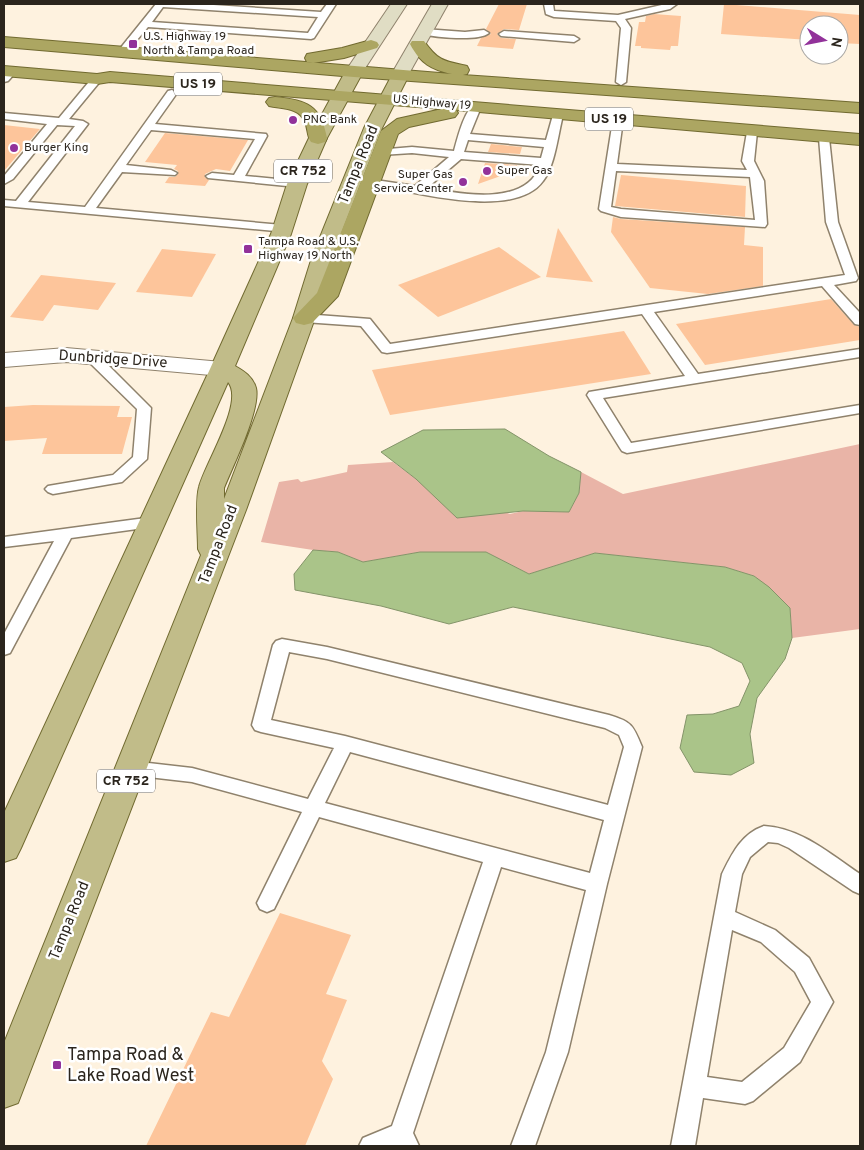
<svg xmlns="http://www.w3.org/2000/svg" width="864" height="1150" font-family="Overpass,sans-serif">
<rect width="100%" height="100%" fill="#fef2df"/>
<polygon fill="#e9b4a7" points="860,444 860,629 792,638 790,608 754,576 725,567 595,553 529,574 486,552 420,552 363,562 338,552 313,550 261,542 279,482 298,479 301,482 347,472 348,465 393,462 416,479 510,514 523,511 569,512 579,493 581,472 623,494"/>
<g fill="#aac489" stroke="#849469">
<polygon points="505,429 549,456 581,472 579,493 569,512 523,511 457,518 416,479 381,452 423,430"/>
<polygon points="313,550 338,552 363,562 420,552 486,552 529,574 595,553 725,567 754,576 769,587 790,608 792,638 785,659 757,698 750,734 754,763 731,775 694,772 680,748 687,715 713,714 739,706 750,681 742,663 710,647 513,607 449,624 381,606 295,590 294,574"/>
</g>
<g fill="#fdc59b">
<polygon points="499,4 527,4 519,30 504,29 497,34 501,38 516,39 513,49 477,46 481,38 491,34 486,29"/>
<polygon points="724,4 860,15 860,44 839,43 839,25 809,25 809,40 721,34"/>
<polygon points="654,14 681,16 678,46 671,46 670,50 641,48 641,46 635,46 639,22 645,22 646,16"/>
<polygon points="4,125 40,129 4,171"/>
<polygon points="165,133 248,140 230,171 216,169 205,174 205,177 209,180 205,186 165,183 169,177 175,177 178,174 178,171 174,169 177,165 145,162"/>
<polygon points="491,144 522,147 520,154 488,152"/>
<polygon points="485,163 517,165 515,171 478,184"/>
<polygon points="621,175 746,186 745,217 615,206"/>
<polygon points="613,217 621,219 745,227 744,245 763,247 763,286 708,294 650,288 611,232"/>
<polygon points="558,228 593,282 546,277"/>
<polygon points="499,247 541,277 438,317 398,285"/>
<polygon points="162,249 216,254 192,297 136,292"/>
<polygon points="41,275 116,283 98,310 54,305 43,321 10,317"/>
<polygon points="831,299 854,325 860,327 860,340 705,365 676,324"/>
<polygon points="624,331 651,374 390,415 372,370"/>
<polygon points="33,405 120,406 117,417 132,417 122,454 42,454 47,438 4,441 4,407"/>
<polygon points="280,913 351,935 326,994 347,1000 322,1061 333,1079 305,1146 146,1146 211,1012 229,1017"/>
</g>
<g fill="none" stroke-linecap="round" stroke-linejoin="round">
<defs>
<g id="service">
<path d="M156,4H198L321,12L327,4H336L314,38L311,39L148,27L125,54H119V50ZM163,7L318,17L308,33L152,22Z"/>
<polygon points="544,4 553,4 554,11 555,11 618,15 666,4 677,4 670,9 625,19 631,28 626,82 621,85 616,82 621,28 616,21 554,17 546,14"/>
<path d="M424,29L465,32L484,30L489,33C478,42 435,37 421,34V30Z"/>
<polygon points="504,31 574,36 579,39 574,42 501,36 499,34"/>
<polygon points="11,69 16,72 8,81 4,82 4,74"/>
<polygon points="97,76 102,79 69,119 83,121 88,124 28,202 85,207 168,91 172,90 177,93 155,124 266,134 267,136 245,176 297,181 303,184 297,187 208,178 206,176 212,173 234,175 255,139 151,130 126,165 171,170 177,173 175,175 122,172 96,208 282,225 288,229 286,232 4,206 4,200 16,201 75,126 57,125 13,179 4,184 4,176 47,124 4,119 4,113 59,118 93,77"/>
<path d="M476,104L481,107L470,134L546,140L553,115L554,113H562L563,115C558,134 555,166 543,181C518,216 435,197 399,190C388,188 376,187 365,184L363,182L369,179L415,186L449,157L412,153L381,155L375,152L377,150L412,147L454,151C457,140 465,107 476,104ZM468,140L544,147L541,158L464,152ZM461,159L540,165C527,207 460,194 427,188Z"/>
<path d="M618,117L623,120L617,164L747,170L742,161L747,132L748,130H756L757,132L754,161L764,181L767,224L765,227L621,217L601,211L599,209L613,120ZM616,171L750,177L755,220L621,209L611,207Z"/>
<polygon points="824,135 829,138 838,222 858,278 856,281 834,285 860,313 860,325 855,324 822,286 654,312 698,374 860,349 860,357 603,398 631,443 860,405 860,413 627,453 622,451 620,448 587,395 589,392 685,376 642,314 387,353 382,352 361,326 304,322 297,318 304,314 370,319 390,344 845,275 826,222 819,138"/>
<polygon points="93,354 98,355 151,408 147,459 122,482 53,494 48,492 45,489 48,486 113,475 133,457 137,409 88,361 86,358"/>
<polygon points="153,517 159,518 161,522 159,526 71,538 10,653 4,655 4,634 54,541 4,547 4,537"/>
<path d="M282,639L327,647L609,715C632,722 633,725 642,747L607,884L568,1052L535,1146H511L546,1052L586,890L501,867L413,1133L419,1146H359L363,1138L392,1126L483,862L319,817L274,909L267,912L260,909L257,903L302,812L192,782L131,775L124,773L122,768L124,763L131,761L192,768L308,799L334,748L261,732L255,730L252,725L273,645L276,641ZM289,652L327,659L605,728L619,735L624,747L608,805L345,736L271,720ZM350,752L604,820L590,873L325,803Z"/>
<path d="M764,826C801,828 830,854 860,874V894L853,891L789,848L778,843L768,842L750,857L742,874L735,912L775,930L809,958L833,1002L800,1062L753,1101L745,1104L703,1098L695,1146H671L722,874C732,854 741,834 764,826ZM732,930L761,942L795,972L811,1002L784,1048L742,1082L707,1077Z"/>
</g>
<polygon id="minor" points="66,348 222,362 230,364 234,369 230,374 222,376 66,362 4,367 4,353"/>
<g id="secondary">
<polygon points="391,4 407,4 360,76 348,76 345,72"/>
<polygon points="432,4 448,4 406,79 400,80 394,79 391,75"/>
</g>
<path id="primary" d="M354,67L360,68L363,72L327,138L307,184L291,234L235,366C244,371 253,377 256,388C261,409 233,466 224,488V499L293,318L312,257L364,128L394,71L400,70L406,71L409,75L382,128L332,257L315,318L246,510L23,1090L18,1103L4,1108V1043L201,555L198,549C198,533 195,501 199,487C205,463 245,402 228,382L21,848L16,858L4,862V813L210,369L271,234L287,184L309,138L345,72L348,68Z"/>
<g id="trunk">
<path d="M4,37L452,74C432,70 420,63 410,44L412,41H424C438,61 444,61 467,66L469,70L467,74L463,75L860,103V113L354,77L4,47Z"/>
<polygon points="371,40 377,42 379,45 377,48 344,58 313,63 307,62 305,58 307,54 342,48"/>
<polygon points="4,66 97,74 110,72 860,134 860,145 456,110 458,113 455,117 409,127 398,134 338,296 312,323 304,325 296,323 293,318 317,293 381,131 397,119 442,109 110,82 97,84 4,76"/>
<path d="M275,97C306,100 321,105 327,138L325,142L318,144L311,142C307,136 308,129 305,122C299,107 282,109 269,106L266,102L269,98Z"/>
</g>
</defs>
<use href="#service" stroke="#8f826c" stroke-width="3"/>
<use href="#minor" stroke="#8f826c" stroke-width="2"/>
<use href="#secondary" stroke="#8f826c" stroke-width="2"/>
<use href="#primary" stroke="#716a30" stroke-width="2"/>
<use href="#trunk" stroke="#716a30" stroke-width="2"/>
<use href="#service" fill="#fff" fill-rule="evenodd"/>
<use href="#minor" fill="#fff" fill-rule="evenodd"/>
<use href="#secondary" fill="#e0ddc4" fill-rule="evenodd"/>
<use href="#primary" fill="#c1bc89" fill-rule="evenodd"/>
<use href="#trunk" fill="#aca662" fill-rule="evenodd"/>
</g>
<g fill="#92329a" stroke="#fff" stroke-width="2">
<rect x="128" y="39" width="10" height="10" rx="2.5"/>
<circle cx="293" cy="120" r="5"/>
<circle cx="14" cy="148" r="5"/>
<circle cx="487" cy="171" r="5"/>
<circle cx="463" cy="182" r="5"/>
<rect x="243" y="244" width="10" height="10" rx="2.5"/>
<rect x="52" y="1060" width="10" height="10" rx="2.5"/>
</g>
<g text-anchor="middle" dominant-baseline="central" stroke-width="5" stroke-linejoin="round" paint-order="stroke">
<g font-size="12" fill="#2b251d" stroke="#fff" text-anchor="start">
<text x="143" y="37">U.S. Highway 19<tspan x="143" dy="14">North &amp; Tampa Road</tspan></text>
<text x="303" y="120">PNC Bank</text>
<text x="24" y="148">Burger King</text>
<text x="497" y="171">Super Gas</text>
<text x="453" y="175" text-anchor="end">Super Gas<tspan x="453" dy="14">Service Center</tspan></text>
<text x="258" y="242">Tampa Road &amp; U.S.<tspan x="258" dy="14">Highway 19 North</tspan></text>
</g>
<g font-size="12" fill="#2b251d" stroke="#fff">
<text transform="translate(432 103) rotate(5)">US Highway 19</text>
</g>
<g fill="#fff" stroke="#6b6661" stroke-width="1">
<rect x="174" y="72.5" width="48" height="23" rx="4"/>
<rect x="585" y="107.5" width="48" height="23" rx="4"/>
<rect x="274" y="159.5" width="58" height="23" rx="4"/>
<rect x="97" y="769.5" width="58" height="23" rx="4"/>
</g>
<g font-size="14" font-weight="bold" fill="#2b251d">
<text x="198" y="84">US 19</text>
<text x="609" y="119">US 19</text>
<text x="303" y="171">CR 752</text>
<text x="126" y="781">CR 752</text>
</g>
<g font-size="15" fill="#2b251d" stroke="#fff">
<text transform="translate(359 165) rotate(-68)">Tampa Road</text>
<text transform="translate(113 360) rotate(4)">Dunbridge Drive</text>
<text transform="translate(219 545) rotate(-69)">Tampa Road</text>
<text transform="translate(70 921) rotate(-68)">Tampa Road</text>
</g>
<g font-size="18" fill="#2b251d" stroke="#fff" text-anchor="start">
<text x="67" y="1055">Tampa Road &amp;<tspan x="67" dy="21">Lake Road West</tspan></text>
</g>
</g>
<rect width="864" height="1150" fill="none" stroke="#2b251d" stroke-width="10"/>
<g transform="translate(824 40) rotate(100)"><circle r="24" fill="#ffffff" stroke="#aaa8a5"/>
<path d="M0-4L9 19L0 12L-9 19Z" fill="#92329a"/>
<text y="-8" font-size="14" font-weight="bold" text-anchor="middle" fill="#2b251d">N</text>
</g>
</svg>
